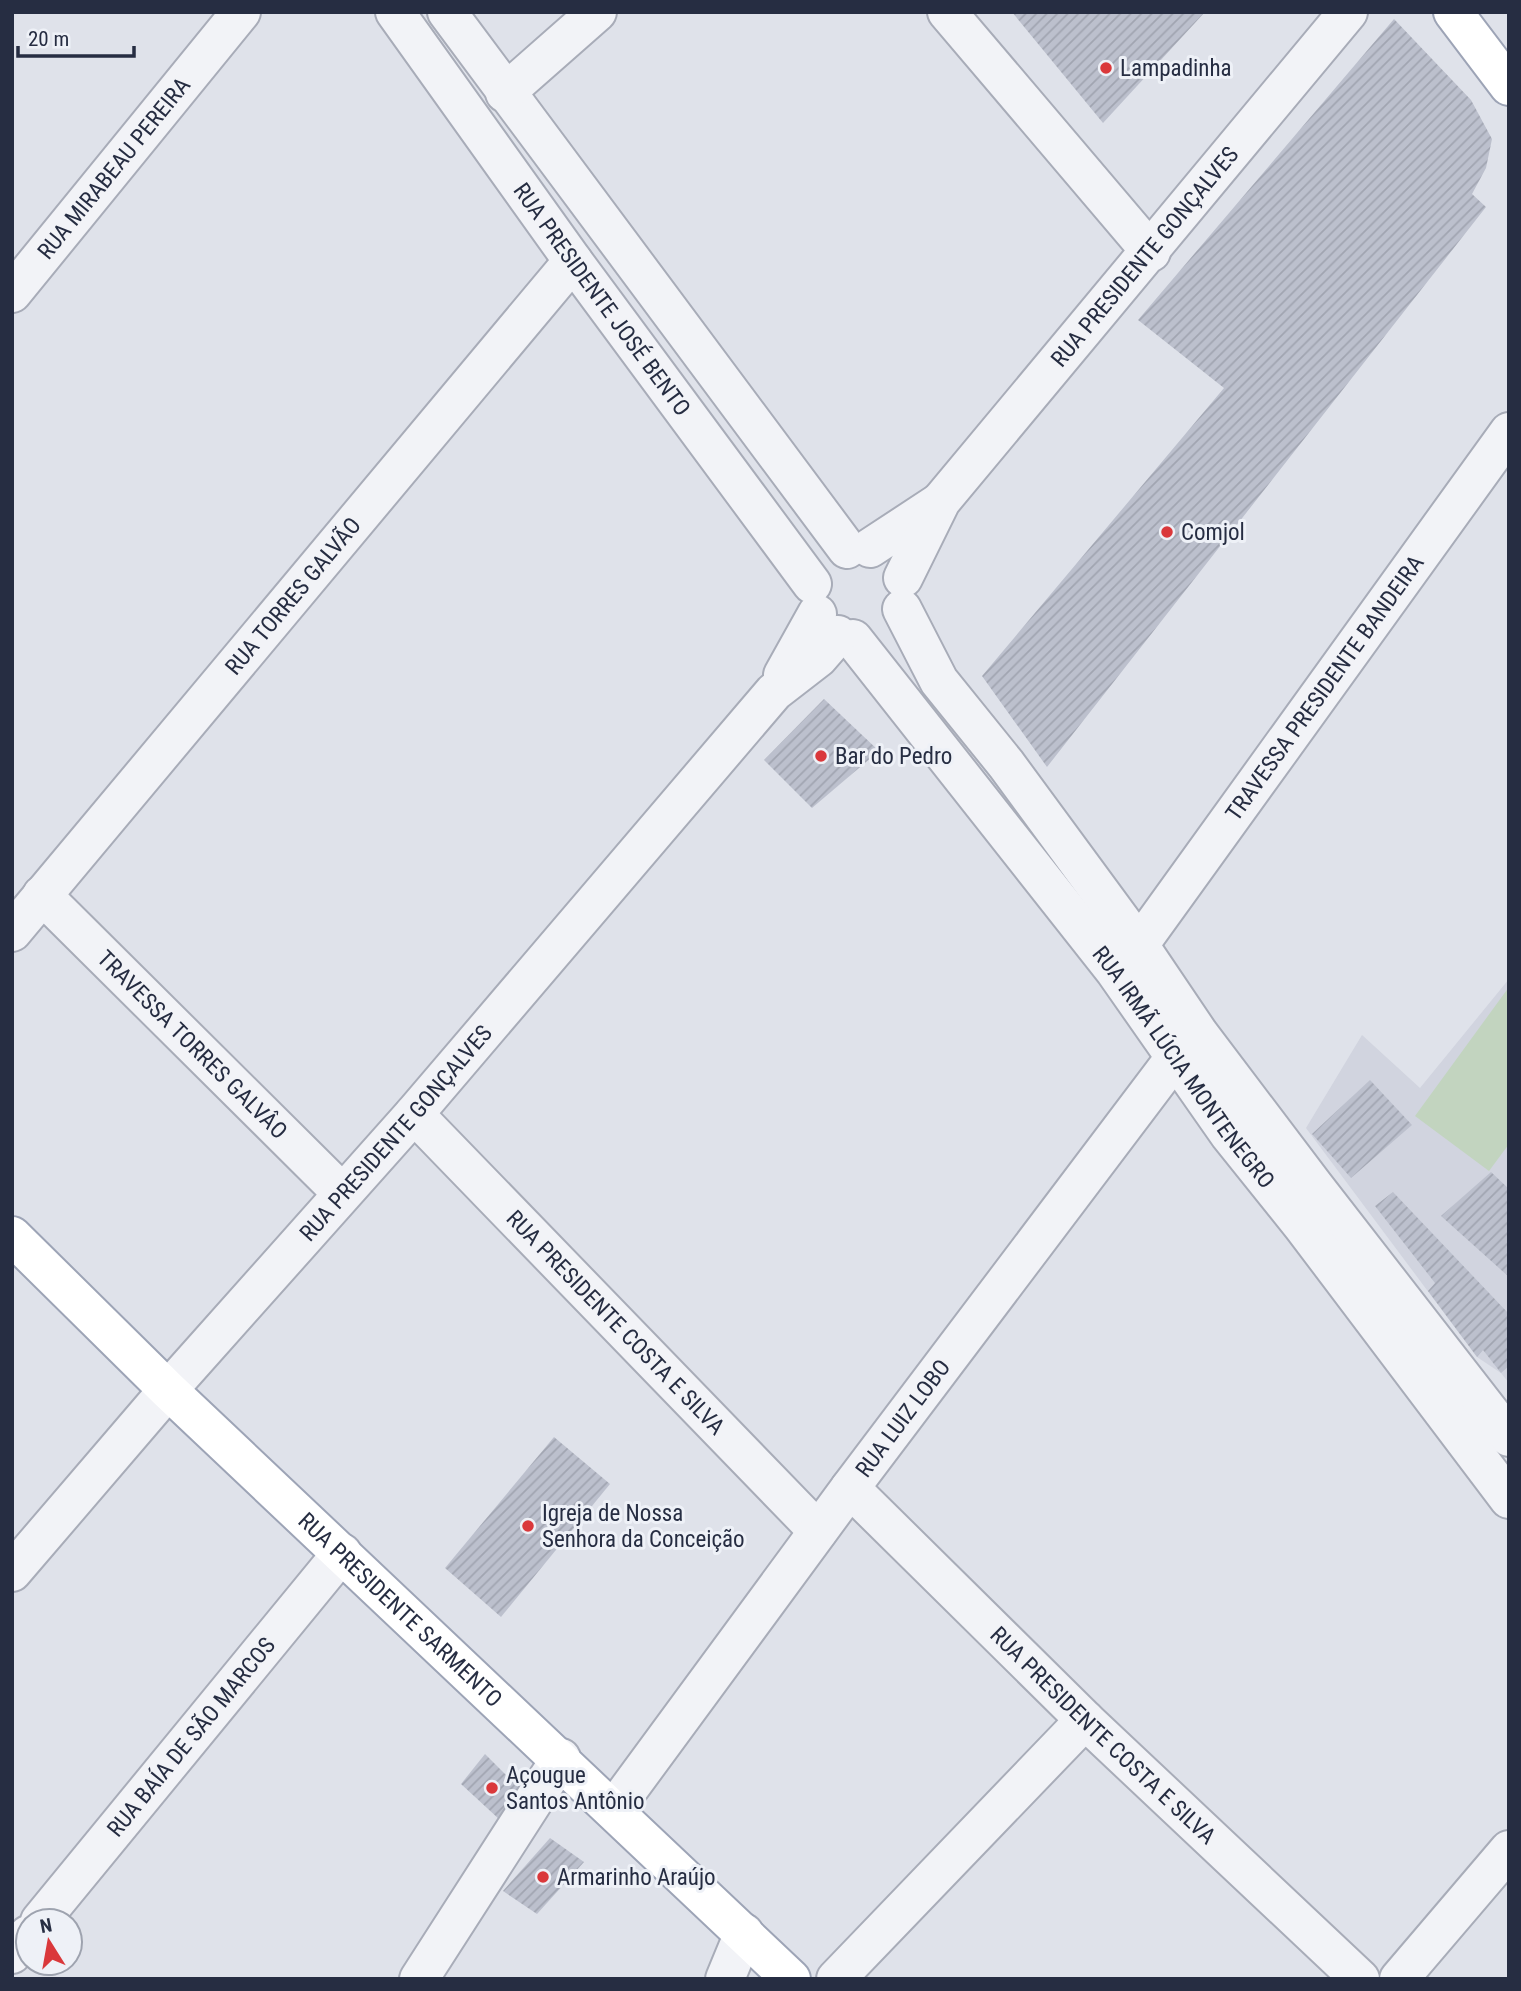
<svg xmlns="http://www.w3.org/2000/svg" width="1521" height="1991" font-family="'Roboto Condensed',sans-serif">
<defs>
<pattern id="building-hatch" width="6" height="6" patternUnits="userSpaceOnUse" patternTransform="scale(1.75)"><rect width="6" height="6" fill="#bcc0cd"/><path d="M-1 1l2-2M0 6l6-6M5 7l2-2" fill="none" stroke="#a1a5b1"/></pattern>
</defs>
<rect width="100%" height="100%" fill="#dfe2ea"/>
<polygon fill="#d1d4df" points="1509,979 1509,1383 1501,1373 1477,1357 1306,1128 1362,1035 1420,1088"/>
<polygon fill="#c2d4bf" points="1509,987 1509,1144 1489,1171 1415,1116"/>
<g fill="url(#building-hatch)">
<polygon points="1012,12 1205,12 1103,123"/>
<polygon points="1394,19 1471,100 1492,139 1486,168 1472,194 1486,207 1047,767 982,676 1224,388 1138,320"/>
<polygon points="824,699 879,751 812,808 764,760"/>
<polygon points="1370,1080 1412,1125 1351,1178 1312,1134"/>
<polygon points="1491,1172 1509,1189 1509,1277 1441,1216"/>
<polygon points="1393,1192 1509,1314 1509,1366 1501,1373 1483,1350 1477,1357 1428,1291 1435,1283 1375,1206"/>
<polygon points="554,1437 610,1484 501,1617 445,1568"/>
<polygon points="485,1754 522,1791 500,1820 461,1784"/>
<polygon points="550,1838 584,1862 537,1914 503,1891"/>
</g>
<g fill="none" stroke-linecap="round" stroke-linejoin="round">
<defs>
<g id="minor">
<path id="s1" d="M395,12L573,261L812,584"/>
<polyline points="447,12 847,549"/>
<polyline points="947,12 1151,252"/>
<polyline points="505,93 597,12"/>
<path id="s2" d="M12,293L241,12"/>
<polyline points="870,548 940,502"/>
<path id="s3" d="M903,578L941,501L1348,12"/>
<polyline points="902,609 939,681 1006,764 1139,945 1199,1034 1314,1186 1509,1437"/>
<path id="s4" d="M853,639L1115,971L1229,1134L1302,1225L1509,1499"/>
<polyline points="783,675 817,614"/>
<path id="s5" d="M42,895L342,1193"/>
<path id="s6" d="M12,932L573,261"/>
<path id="s7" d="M1139,945L1509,432"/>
<path id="s8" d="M414,1114L818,1531"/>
<path id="s9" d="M850,1488L1085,1720L1360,1979"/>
<path id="s10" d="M12,1572L168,1390L414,1114L774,692L818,658L838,635"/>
<path id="s11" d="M614,1809L850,1488L1174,1059L1190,1043"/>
<path id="s12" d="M40,1921L342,1553"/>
<polyline points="12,1954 28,1935"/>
<polyline points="419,1979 561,1758"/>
<polyline points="725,1979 744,1933"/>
<polyline points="836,1979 1085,1720"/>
<polyline points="1399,1979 1509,1850"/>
</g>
<g id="major">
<polyline points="1453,12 1509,86"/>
<path id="s13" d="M12,1236L168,1390L791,1979"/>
</g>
</defs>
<use href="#minor" stroke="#a8acb8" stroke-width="42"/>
<use href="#major" stroke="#9da4b6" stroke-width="42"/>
<use href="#minor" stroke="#f2f3f7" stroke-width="38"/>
<use href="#major" stroke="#fff" stroke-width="38"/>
</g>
<g fill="#da383b" stroke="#eef1f7" stroke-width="2.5">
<circle cx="1106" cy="68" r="7"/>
<circle cx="1167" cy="532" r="7"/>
<circle cx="821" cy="756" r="7"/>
<circle cx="528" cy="1526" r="7"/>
<circle cx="492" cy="1788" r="7"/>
<circle cx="543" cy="1877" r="7"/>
</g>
<g text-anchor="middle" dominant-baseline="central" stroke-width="6" stroke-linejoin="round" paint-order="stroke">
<g font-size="23" fill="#262d42" stroke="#eef1f7" text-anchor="start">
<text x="1120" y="68">Lampadinha</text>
<text x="1181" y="532">Comjol</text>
<text x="835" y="756">Bar do Pedro</text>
<text x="542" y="1513">Igreja de Nossa<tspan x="542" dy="26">Senhora da Conceição</tspan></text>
<text x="506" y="1775">Açougue<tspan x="506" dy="26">Santos Antônio</tspan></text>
<text x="557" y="1877">Armarinho Araújo</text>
</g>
<g font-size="23" fill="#262d42" stroke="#eef1f7">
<text stroke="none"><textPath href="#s2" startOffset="161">RUA MIRABEAU PEREIRA</textPath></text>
<text stroke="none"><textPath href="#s3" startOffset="404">RUA PRESIDENTE GONÇALVES</textPath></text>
<text stroke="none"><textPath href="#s1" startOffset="354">RUA PRESIDENTE JOSÉ BENTO</textPath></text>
<text stroke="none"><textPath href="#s6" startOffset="438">RUA TORRES GALVÃO</textPath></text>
<text stroke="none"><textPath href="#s7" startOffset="317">TRAVESSA PRESIDENTE BANDEIRA</textPath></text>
<text stroke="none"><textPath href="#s5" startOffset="212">TRAVESSA TORRES GALVÂO</textPath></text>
<text stroke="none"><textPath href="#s4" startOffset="541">RUA IRMÃ LÚCIA MONTENEGRO</textPath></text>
<text stroke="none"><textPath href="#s10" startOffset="583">RUA PRESIDENTE GONÇALVES</textPath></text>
<text stroke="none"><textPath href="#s8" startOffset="290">RUA PRESIDENTE COSTA E SILVA</textPath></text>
<text stroke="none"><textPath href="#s11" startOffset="486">RUA LUIZ LOBO</textPath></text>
<text stroke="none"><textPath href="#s13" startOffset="539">RUA PRESIDENTE SARMENTO</textPath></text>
<text stroke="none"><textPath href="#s9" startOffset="354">RUA PRESIDENTE COSTA E SILVA</textPath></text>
<text stroke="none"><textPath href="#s12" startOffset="238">RUA BAÍA DE SÃO MARCOS</textPath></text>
</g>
</g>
<rect width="1521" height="1991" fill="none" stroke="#262d42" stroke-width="28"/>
<g transform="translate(49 1942) rotate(349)"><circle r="33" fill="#eef1f7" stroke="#9ea3af" stroke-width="2"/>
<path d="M0-5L12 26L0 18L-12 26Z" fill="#da383b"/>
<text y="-10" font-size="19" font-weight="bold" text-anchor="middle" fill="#262d42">N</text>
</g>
<path d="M18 46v10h116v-10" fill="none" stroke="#262d42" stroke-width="3.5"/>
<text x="28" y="46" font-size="21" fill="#262d42" stroke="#eef1f7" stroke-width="5" paint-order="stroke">20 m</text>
</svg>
